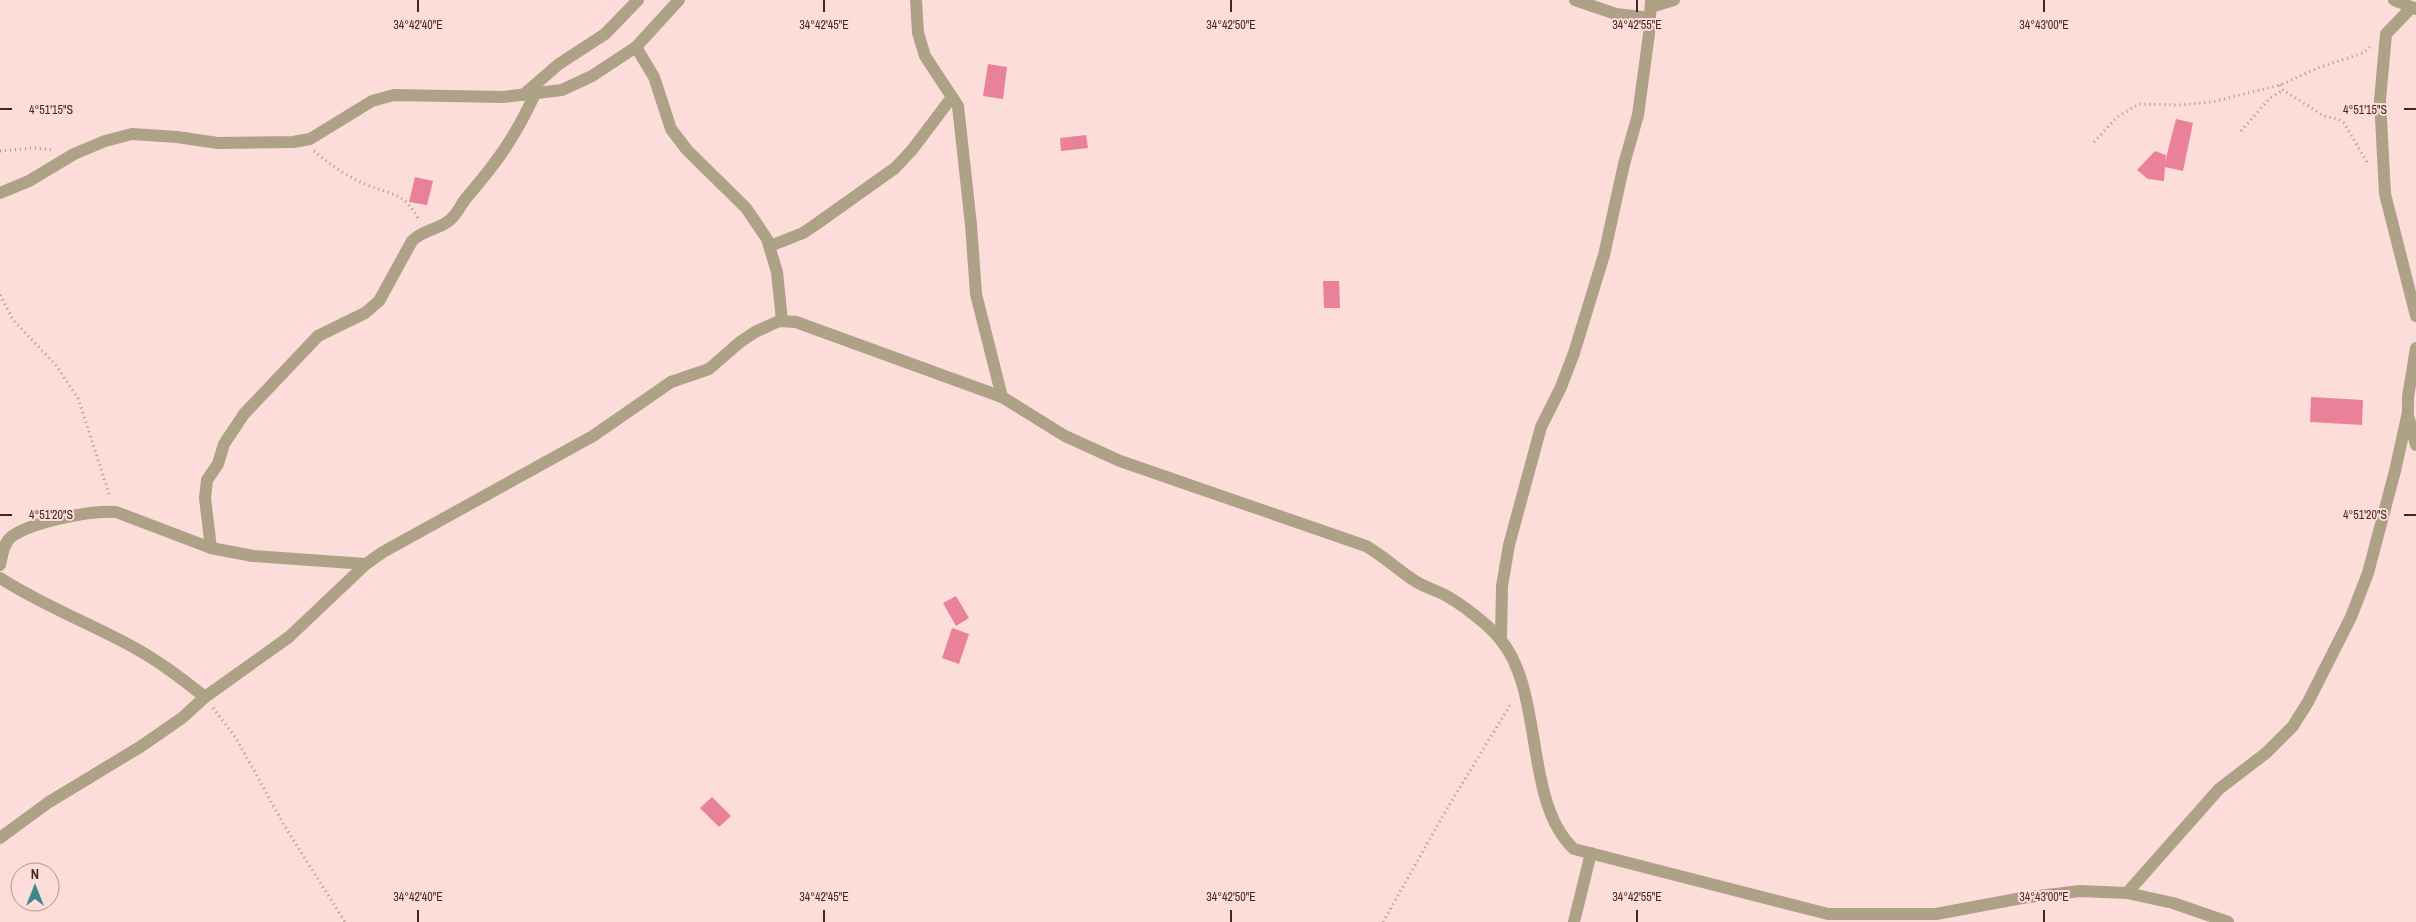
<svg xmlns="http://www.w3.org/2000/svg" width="2416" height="922" font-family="'Archivo Narrow',sans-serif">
<rect width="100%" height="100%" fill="#fcddd9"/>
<g fill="#e98299">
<polygon points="988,64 1007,67 1003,99 983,96"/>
<polygon points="2176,119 2193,123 2183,171 2165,167 2164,181 2148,179 2137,170 2155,151 2166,155 2165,162"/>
<polygon points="1086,135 1088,148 1061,151 1060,138"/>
<polygon points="415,177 433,181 427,205 409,202"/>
<polygon points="1323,281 1339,281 1340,308 1324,308"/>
<polygon points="2311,397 2363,400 2362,425 2310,422"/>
<polygon points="956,596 969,618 956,626 943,603"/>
<polygon points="952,628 969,634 959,664 942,658"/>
<polygon points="712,797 731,816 719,827 700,808"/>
</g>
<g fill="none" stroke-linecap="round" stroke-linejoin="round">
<g stroke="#b0928e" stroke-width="3" stroke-dasharray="1 4" stroke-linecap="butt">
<polyline points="2280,85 2283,90 2324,116 2338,119 2344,123 2368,164"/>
<polyline points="2241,131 2270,98 2283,90"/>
<polyline points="2094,142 2117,117 2139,104 2179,105 2212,102 2280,85 2320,67 2363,53 2370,47"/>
<polyline points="0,151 34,148 54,150"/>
<path d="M314,151C329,164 348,177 367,185C393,195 405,193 419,220"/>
<polyline points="0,295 13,320 55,364 78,398 110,497"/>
<polyline points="213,708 236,738 284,825 345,922"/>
<polyline points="1383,922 1448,807 1512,702"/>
</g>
<g stroke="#ada186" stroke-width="12">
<polyline points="916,0 918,33 925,56 958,106 971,225 976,294 1002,397"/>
<polyline points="1575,0 1616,14 1650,18"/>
<polyline points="2394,0 2416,9"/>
<polyline points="1651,7 1674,0"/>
<polyline points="2412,7 2386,34 2380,100 2385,194 2416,316"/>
<polyline points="636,47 654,77 671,129 687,150 746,208 767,239 777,272 782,321"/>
<polyline points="523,95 559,64 605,34 638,0"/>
<polyline points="0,193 29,181 74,154 105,141 132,134 177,137 218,143 293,142 310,139 372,101 394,95 503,97 562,90 592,76 636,47 679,0"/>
<polyline points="770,246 803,233 815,225 895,168 912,150 952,97"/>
<polyline points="2409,419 2416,445"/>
<path d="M211,548L205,498L207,480L218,464L224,444L244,414L318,336L365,313L379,301L412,241C423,229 440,230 451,219C458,213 461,204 467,197C498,161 515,137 535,94"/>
<path d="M0,565C2,556 3,544 11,537C31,522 91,510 116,512L211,548L253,556L366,564"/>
<path d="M0,578C42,605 89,623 133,647C159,661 182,679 205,697"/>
<polyline points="1501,639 1502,586 1509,545 1541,427 1561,387 1574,353 1604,255 1624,164 1638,115 1649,34 1651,0"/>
<path d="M0,838L49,802L140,747L182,718L205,697L289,637L366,564L383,552L593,436L671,382L709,369L740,342L755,332L779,321L796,322L1002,397L1065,436L1120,461L1366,546C1383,556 1396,568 1412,579C1421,586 1433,589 1443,594C1460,603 1488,624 1500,639C1545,692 1523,802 1574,849L1828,914H1936L2022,898L2080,891L2127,893L2173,903L2228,922"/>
<polyline points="2127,893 2219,789 2266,753 2293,726 2308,702 2351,617 2368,573 2395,471 2408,412 2408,397 2416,348"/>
<polyline points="1574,922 1591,853"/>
</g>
</g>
<path fill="none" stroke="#442724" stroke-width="2" d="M418,0V12M824,0V12M1231,0V12M1637,0V12M2044,0V12M0,109H12M2404,109H2416M0,515H12M2404,515H2416M418,910V922M824,910V922M1231,910V922M1637,910V922M2044,910V922"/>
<g font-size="12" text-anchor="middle" fill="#442724" stroke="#fcddd9" stroke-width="4" stroke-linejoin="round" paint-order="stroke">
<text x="418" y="29">34°42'40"E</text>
<text x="824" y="29">34°42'45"E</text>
<text x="1231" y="29">34°42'50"E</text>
<text x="1637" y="29">34°42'55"E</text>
<text x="2044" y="29">34°43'00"E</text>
<text x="51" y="114">4°51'15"S</text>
<text x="2365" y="114">4°51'15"S</text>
<text x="51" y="519">4°51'20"S</text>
<text x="2365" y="519">4°51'20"S</text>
<text x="418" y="901">34°42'40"E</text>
<text x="824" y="901">34°42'45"E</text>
<text x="1231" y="901">34°42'50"E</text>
<text x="1637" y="901">34°42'55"E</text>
<text x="2044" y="901">34°43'00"E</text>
</g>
<g transform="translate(35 887)"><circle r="24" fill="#fcddd9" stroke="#b29491"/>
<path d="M0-4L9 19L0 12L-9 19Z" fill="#3f868f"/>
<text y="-8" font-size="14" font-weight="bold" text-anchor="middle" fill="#442724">N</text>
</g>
</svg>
